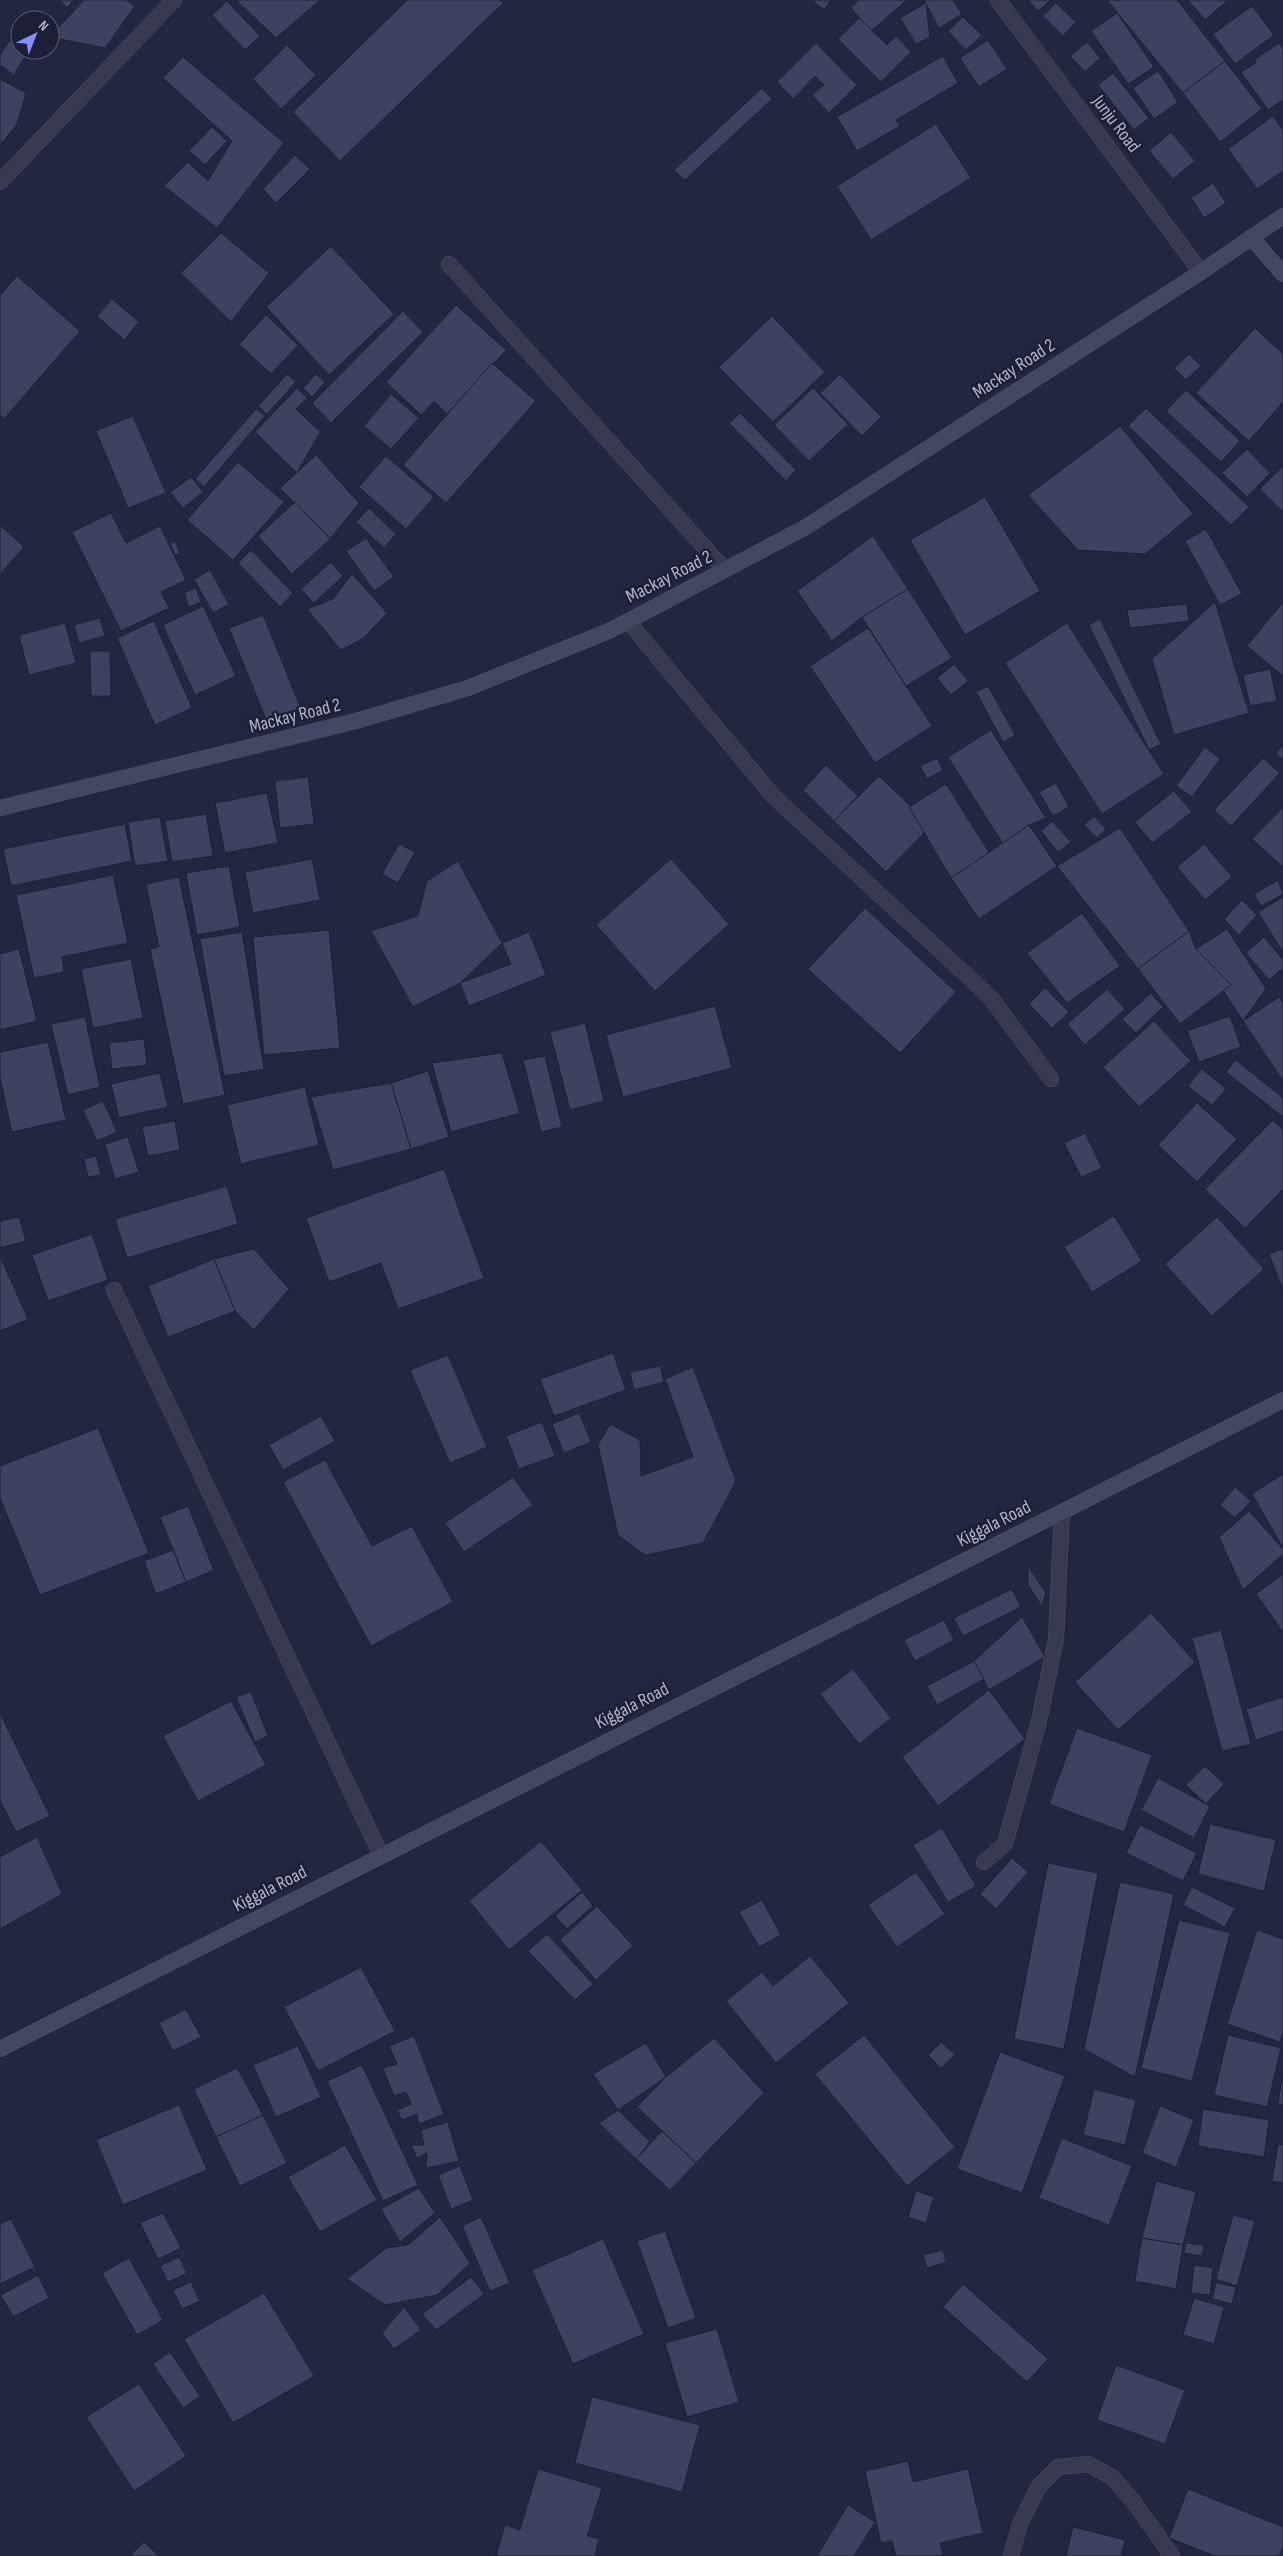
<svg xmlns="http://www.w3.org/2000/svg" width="1283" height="2556" font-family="'Sofia Sans Condensed',sans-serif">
<rect width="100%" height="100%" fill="#222641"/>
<g fill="#3e4261" stroke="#1e2137">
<polygon points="60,0 74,0 67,8"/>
<polygon points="84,0 126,0 135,6 105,48 50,37"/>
<polygon points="236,0 320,0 276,38"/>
<polygon points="407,0 500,0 503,3 340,161 293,112"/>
<polygon points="812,0 831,0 824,10"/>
<polygon points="859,0 907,0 871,31 851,8"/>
<polygon points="924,0 953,0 962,14 939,28"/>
<polygon points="1028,0 1051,0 1038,11"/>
<polygon points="1107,0 1177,0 1225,61 1183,93"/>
<polygon points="1188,0 1228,0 1205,20"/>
<polygon points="227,1 260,36 245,50 212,15"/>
<polygon points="926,3 930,37 916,44 900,18"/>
<polygon points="1056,3 1076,22 1063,36 1043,16"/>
<polygon points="1252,6 1274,35 1235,64 1213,34"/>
<polygon points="1117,13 1154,67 1128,84 1091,31"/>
<polygon points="963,17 982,35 966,50 948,31"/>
<polygon points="859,18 887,45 896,36 911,52 881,82 838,39"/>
<polygon points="988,40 1007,69 979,87 960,58"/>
<polygon points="9,41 27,53 14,75 0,65 0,55"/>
<polygon points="1087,42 1100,58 1085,72 1070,56"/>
<polygon points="816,43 857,85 829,113 812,95 824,85 815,76 793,99 777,82"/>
<polygon points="1279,43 1283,49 1283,103 1281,101 1268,110 1241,72 1256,63 1254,60"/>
<polygon points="287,45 316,75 281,109 253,79"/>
<polygon points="943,56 958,83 896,120 900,126 857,151 837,117"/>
<polygon points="183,57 284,143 217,228 164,186 188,162 208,181 232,141 163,78"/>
<polygon points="1225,61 1262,109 1220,142 1183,93"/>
<polygon points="1158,71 1178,102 1154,119 1133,88"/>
<polygon points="1113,73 1149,118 1134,130 1098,85"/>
<polygon points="0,79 26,93 17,124 0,145"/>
<polygon points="762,88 772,99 685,180 674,170"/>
<polygon points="1273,116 1283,130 1283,171 1257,189 1228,149"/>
<polygon points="936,124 971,178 871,240 837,186"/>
<polygon points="212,127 227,141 205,165 189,151"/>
<polygon points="1171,132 1195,161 1173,179 1149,151"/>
<polygon points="295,155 310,169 276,203 263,189"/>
<polygon points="1213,183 1226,203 1204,218 1191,198"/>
<polygon points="221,233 269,273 231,322 181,273"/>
<polygon points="331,246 394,314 329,375 266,307"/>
<polygon points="17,276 80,331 4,419 0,415 0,295"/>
<polygon points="112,299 139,322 124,340 97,316"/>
<polygon points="456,305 506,350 447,414 434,401 421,415 386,382"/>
<polygon points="403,311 423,332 331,423 312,403"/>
<polygon points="266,315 298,345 271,374 239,344"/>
<polygon points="772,316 825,372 773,422 719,367"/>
<polygon points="1255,328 1283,354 1283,402 1249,441 1196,393"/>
<polygon points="1189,354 1201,366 1186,380 1174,368"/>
<polygon points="492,363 536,401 446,503 403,465"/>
<polygon points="287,374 296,382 267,414 258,406"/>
<polygon points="316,374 325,382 312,397 303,388"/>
<polygon points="840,374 881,417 862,436 820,393"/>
<polygon points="297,388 307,398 296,409 320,432 297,473 255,432"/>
<polygon points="813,388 848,424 809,461 774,425"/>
<polygon points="1186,390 1240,441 1221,462 1166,411"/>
<polygon points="391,394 419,418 391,449 364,426"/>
<polygon points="1146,408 1249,507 1231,525 1128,426"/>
<polygon points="256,409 265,416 204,487 195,479"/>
<polygon points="740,413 796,470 786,481 729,423"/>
<polygon points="133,416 166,493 128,508 96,431"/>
<polygon points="1120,426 1193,514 1145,554 1078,550 1028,495"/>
<polygon points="1247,449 1270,473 1247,497 1222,473"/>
<polygon points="316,455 359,503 330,539 280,488"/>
<polygon points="386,456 434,497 406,529 359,487"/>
<polygon points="238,462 284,502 233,560 187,520"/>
<polygon points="1283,466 1283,512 1260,489"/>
<polygon points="191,477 203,492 183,508 170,492"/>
<polygon points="985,497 1040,591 965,635 910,540"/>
<polygon points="295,502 330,539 292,574 258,536"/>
<polygon points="369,508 396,534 384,548 356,522"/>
<polygon points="111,513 126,543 160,526 186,580 161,592 169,608 121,631 72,532"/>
<polygon points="0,525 24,547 0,574"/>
<polygon points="1206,529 1242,594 1220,605 1185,541"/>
<polygon points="873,536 908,589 862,617 832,641 797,591"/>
<polygon points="366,538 394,577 374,591 346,551"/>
<polygon points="175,541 180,553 175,555 170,543"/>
<polygon points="251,550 293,593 280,607 238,563"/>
<polygon points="331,562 343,576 314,603 301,589"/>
<polygon points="210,570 229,604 213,613 194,579"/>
<polygon points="352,574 387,613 364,638 341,650 307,609 333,599"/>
<polygon points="196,588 201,602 189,607 184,593"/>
<polygon points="908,589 952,658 906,686 862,617"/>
<polygon points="1215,602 1249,713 1174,735 1152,659"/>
<polygon points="1283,602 1283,676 1247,646"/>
<polygon points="1187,604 1189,621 1130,628 1127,610"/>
<polygon points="203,606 236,676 195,695 163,625"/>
<polygon points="263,615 302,711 268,724 229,628"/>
<polygon points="100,618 105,636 79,643 74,625"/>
<polygon points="1100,619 1161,744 1149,750 1089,625"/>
<polygon points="154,621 192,708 155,725 117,638"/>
<polygon points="65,623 76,663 29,675 19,635"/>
<polygon points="1067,623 1164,774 1102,814 1005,663"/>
<polygon points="868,628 932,726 875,763 810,666"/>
<polygon points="90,651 110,651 111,696 91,696"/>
<polygon points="954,664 968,681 951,695 937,678"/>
<polygon points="1270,669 1277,701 1250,706 1243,675"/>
<polygon points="988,686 1015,735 1003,742 976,692"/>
<polygon points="991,730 1046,818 1029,825 1003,844 948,757"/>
<polygon points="1283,745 1283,760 1276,753"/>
<polygon points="1205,747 1220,759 1192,797 1176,786"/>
<polygon points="937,758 943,770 927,779 920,766"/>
<polygon points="1263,758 1280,773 1231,826 1214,810"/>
<polygon points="826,765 858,796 834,821 803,790"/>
<polygon points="879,776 931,826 886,872 834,821"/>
<polygon points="308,777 314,824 280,828 275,781"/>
<polygon points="1056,783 1069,807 1053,816 1039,792"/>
<polygon points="946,784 992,857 951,878 909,807"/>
<polygon points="1174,791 1192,812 1152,843 1135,822"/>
<polygon points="267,793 278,843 225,853 215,803"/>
<polygon points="1283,807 1283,867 1252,839"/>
<polygon points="206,814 213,856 172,862 165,821"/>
<polygon points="1094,816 1106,829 1097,838 1084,825"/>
<polygon points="160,817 168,861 135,866 128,822"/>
<polygon points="1052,821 1071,842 1058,852 1041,831"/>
<polygon points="125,824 132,861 11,886 3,849"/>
<polygon points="1029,825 1057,866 979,919 951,878"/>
<polygon points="1120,828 1189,931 1138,969 1057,866"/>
<polygon points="399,844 415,852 398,883 382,874"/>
<polygon points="1204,844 1232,877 1205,900 1177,867"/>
<polygon points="312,859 320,900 253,913 245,872"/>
<polygon points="671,859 729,924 655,991 596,925"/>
<polygon points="458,861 502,943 460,983 413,1007 371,931 418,916 427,881"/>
<polygon points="229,866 240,927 197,935 186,873"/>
<polygon points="113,875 128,943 62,957 64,972 34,978 16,895"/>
<polygon points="179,877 225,1095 183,1104 150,949 159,947 146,884"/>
<polygon points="1278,880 1283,894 1261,906 1254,894"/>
<polygon points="1283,897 1283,952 1258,912"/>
<polygon points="1242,900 1257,915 1239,935 1224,919"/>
<polygon points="865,908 956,992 900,1053 808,969"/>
<polygon points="1082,913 1120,966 1067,1003 1027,953"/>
<polygon points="1227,929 1266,989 1243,1021 1196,949"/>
<polygon points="329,930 340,1048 264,1055 253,937"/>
<polygon points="1189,931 1196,949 1231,985 1180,1024 1138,969"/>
<polygon points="242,932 264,1069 224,1076 200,939"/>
<polygon points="529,932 546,975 469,1006 460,983 511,964 502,943"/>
<polygon points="1264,937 1283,960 1283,968 1269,980 1246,953"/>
<polygon points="19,949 37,1021 0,1030 0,954"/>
<polygon points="131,959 143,1018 93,1028 81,969"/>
<polygon points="1045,988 1069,1012 1052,1028 1029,1004"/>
<polygon points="1107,989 1125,1009 1085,1045 1067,1024"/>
<polygon points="1151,993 1163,1007 1136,1033 1122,1019"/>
<polygon points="1279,997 1283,1003 1283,1081 1243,1021"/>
<polygon points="715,1006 732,1068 623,1097 606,1035"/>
<polygon points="1230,1016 1241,1047 1199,1062 1187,1031"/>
<polygon points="85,1017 100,1087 68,1095 51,1024"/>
<polygon points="1154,1021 1191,1061 1139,1107 1103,1067"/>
<polygon points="585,1023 604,1101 570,1110 550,1032"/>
<polygon points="144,1039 147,1065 112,1069 109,1043"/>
<polygon points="48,1042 66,1120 12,1132 0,1078 0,1052"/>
<polygon points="502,1053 520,1113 451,1132 432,1063"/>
<polygon points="545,1056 562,1127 541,1132 523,1060"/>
<polygon points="1236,1060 1283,1098 1283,1117 1226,1072"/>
<polygon points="1202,1069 1226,1089 1212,1105 1188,1086"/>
<polygon points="428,1071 449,1137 411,1149 391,1083"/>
<polygon points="160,1073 168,1107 119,1118 111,1084"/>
<polygon points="391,1083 411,1149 333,1170 311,1097"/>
<polygon points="305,1087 319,1145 241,1164 227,1105"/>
<polygon points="103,1101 117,1132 97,1141 83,1110"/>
<polygon points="1197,1103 1237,1139 1197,1182 1158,1145"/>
<polygon points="1273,1120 1283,1130 1283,1189 1245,1228 1205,1189"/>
<polygon points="175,1121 180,1150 148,1156 142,1127"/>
<polygon points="1085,1133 1102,1168 1081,1177 1064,1143"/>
<polygon points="128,1137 139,1172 115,1179 105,1144"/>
<polygon points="96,1156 101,1175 88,1177 84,1159"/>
<polygon points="444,1169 484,1278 398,1309 381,1263 329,1282 306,1218"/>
<polygon points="227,1186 238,1224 127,1258 115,1219"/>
<polygon points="1114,1216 1142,1261 1092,1292 1064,1247"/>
<polygon points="19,1217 26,1241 0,1248 0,1221"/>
<polygon points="1217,1217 1264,1269 1212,1316 1165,1264"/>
<polygon points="92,1234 108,1280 48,1301 32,1255"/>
<polygon points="254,1249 289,1289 254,1330 235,1311 214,1259"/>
<polygon points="1283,1249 1283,1290 1269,1254"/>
<polygon points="0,1256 28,1319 0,1331"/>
<polygon points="214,1259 235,1311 168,1337 148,1286"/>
<polygon points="613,1353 626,1390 554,1416 540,1379"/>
<polygon points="448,1355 487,1447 450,1463 410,1370"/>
<polygon points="660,1366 664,1382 634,1390 630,1372"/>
<polygon points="693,1367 736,1481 703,1543 645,1555 618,1535 598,1445 610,1424 640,1440 641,1476 693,1457 665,1379"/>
<polygon points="579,1413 591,1442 564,1453 552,1424"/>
<polygon points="321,1416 335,1441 283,1470 269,1445"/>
<polygon points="542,1422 555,1456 519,1469 506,1436"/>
<polygon points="98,1428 149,1553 40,1595 0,1498 0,1466"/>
<polygon points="325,1460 372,1546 412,1526 453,1602 371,1646 283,1482"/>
<polygon points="1283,1474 1283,1548 1252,1494"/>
<polygon points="513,1477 533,1505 464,1552 445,1523"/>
<polygon points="1235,1487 1251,1501 1235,1518 1220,1505"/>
<polygon points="188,1506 214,1570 186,1582 160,1517"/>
<polygon points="1249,1511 1283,1549 1283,1554 1243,1590 1219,1537"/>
<polygon points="173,1550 186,1582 156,1594 144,1561"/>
<polygon points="1028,1566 1046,1593 1042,1606 1028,1585"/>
<polygon points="1283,1574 1283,1632 1256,1594"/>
<polygon points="1012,1589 1021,1607 963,1636 954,1618"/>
<polygon points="1151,1613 1195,1662 1118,1730 1075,1682"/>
<polygon points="1022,1617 1045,1657 989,1690 974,1661"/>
<polygon points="944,1620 954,1640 915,1661 904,1640"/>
<polygon points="1221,1630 1251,1744 1222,1751 1192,1638"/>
<polygon points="974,1661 984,1679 937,1705 927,1686"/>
<polygon points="853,1669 891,1718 859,1744 820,1694"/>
<polygon points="989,1690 1025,1739 938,1806 902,1757"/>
<polygon points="251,1692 268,1736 255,1742 236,1697"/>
<polygon points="1283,1697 1283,1731 1256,1740 1246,1709"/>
<polygon points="231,1701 266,1765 198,1801 163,1736"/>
<polygon points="0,1713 50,1816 16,1832 0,1800"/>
<polygon points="1077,1728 1152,1755 1124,1832 1049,1804"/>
<polygon points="1205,1766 1224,1784 1206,1804 1186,1785"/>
<polygon points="1158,1778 1210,1806 1194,1838 1141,1810"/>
<polygon points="1210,1824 1276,1840 1264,1891 1198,1874"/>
<polygon points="1140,1825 1197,1853 1183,1881 1126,1853"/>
<polygon points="942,1828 976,1886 948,1902 913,1845"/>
<polygon points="37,1837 62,1894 0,1929 0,1857"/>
<polygon points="541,1841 582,1890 509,1950 469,1901"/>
<polygon points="1012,1858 1028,1872 996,1909 980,1894"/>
<polygon points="1048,1863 1098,1873 1064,2049 1014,2039"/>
<polygon points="916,1872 945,1914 897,1947 868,1905"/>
<polygon points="1120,1882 1174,1894 1135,2077 1084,2049"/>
<polygon points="1192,1887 1235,1908 1225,1927 1183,1905"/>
<polygon points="582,1892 593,1906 567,1929 555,1916"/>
<polygon points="762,1900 781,1935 759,1947 739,1912"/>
<polygon points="597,1906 633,1946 596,1980 560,1940"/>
<polygon points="1179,1920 1230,1933 1192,2081 1141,2068"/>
<polygon points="1257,1930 1283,1939 1283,2032 1280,2042 1227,2024"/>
<polygon points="547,1934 593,1984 575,2000 528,1951"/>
<polygon points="810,1956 849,2003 776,2063 726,2001 762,1972 773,1986"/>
<polygon points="361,1967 395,2031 318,2071 284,2007"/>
<polygon points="186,2009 201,2037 173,2051 159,2023"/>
<polygon points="864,2035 955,2147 907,2186 815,2074"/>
<polygon points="1228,2035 1281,2048 1267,2107 1214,2095"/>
<polygon points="414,2036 444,2114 419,2124 417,2114 402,2120 397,2110 411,2104 406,2092 394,2096 383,2068 397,2064 389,2046"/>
<polygon points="714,2038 764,2093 696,2163 637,2107 666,2077"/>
<polygon points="941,2042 955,2055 941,2068 928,2055"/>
<polygon points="646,2043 666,2077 618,2110 593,2074"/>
<polygon points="298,2046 321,2097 276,2117 253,2065"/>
<polygon points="1000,2052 1065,2076 1022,2193 957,2169"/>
<polygon points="362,2065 418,2185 383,2201 327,2081"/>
<polygon points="237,2068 263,2115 216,2137 194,2089"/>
<polygon points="1283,2072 1283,2105 1278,2104"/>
<polygon points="1094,2089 1136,2100 1125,2145 1083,2135"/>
<polygon points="179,2105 207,2170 123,2205 96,2140"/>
<polygon points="1160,2106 1194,2120 1176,2167 1142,2153"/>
<polygon points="1203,2109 1269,2120 1264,2157 1198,2146"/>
<polygon points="618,2110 650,2142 636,2159 599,2123"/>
<polygon points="263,2115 287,2163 240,2186 216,2137"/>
<polygon points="448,2122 459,2161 426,2168 427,2153 417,2158 411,2145 424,2145 421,2130"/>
<polygon points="662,2131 696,2163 670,2190 636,2159"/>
<polygon points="1062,2138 1132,2166 1109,2225 1039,2198"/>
<polygon points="1278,2144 1283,2145 1283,2183 1272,2181"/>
<polygon points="345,2145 377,2200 320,2232 288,2177"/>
<polygon points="460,2166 473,2200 451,2209 438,2175"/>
<polygon points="1156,2181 1196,2192 1183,2245 1142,2238"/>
<polygon points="419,2188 435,2213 400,2242 381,2209"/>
<polygon points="916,2191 934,2197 926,2223 908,2217"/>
<polygon points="163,2213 181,2248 158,2259 140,2223"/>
<polygon points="1233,2215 1255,2221 1237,2286 1216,2279"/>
<polygon points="440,2217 470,2263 437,2295 385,2305 347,2279 386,2248 408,2245"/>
<polygon points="481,2217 510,2283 490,2291 462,2226"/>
<polygon points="11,2219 35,2267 0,2284 0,2224"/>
<polygon points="665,2231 696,2318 668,2328 637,2241"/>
<polygon points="1142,2238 1183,2245 1176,2289 1135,2281"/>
<polygon points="603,2239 644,2334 573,2364 532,2270"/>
<polygon points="1186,2243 1204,2245 1202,2256 1184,2253"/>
<polygon points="943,2250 946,2262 927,2268 923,2255"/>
<polygon points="179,2257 187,2273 168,2282 160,2266"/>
<polygon points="129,2258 163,2320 137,2335 102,2273"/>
<polygon points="1194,2265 1213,2268 1210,2295 1191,2293"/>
<polygon points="38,2275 49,2298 13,2317 1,2295"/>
<polygon points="471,2277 484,2294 436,2330 422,2314"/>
<polygon points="191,2282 200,2301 182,2309 173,2290"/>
<polygon points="1216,2283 1236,2287 1232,2304 1212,2299"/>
<polygon points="963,2284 1048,2359 1027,2382 943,2307"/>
<polygon points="264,2293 314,2376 233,2423 184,2339"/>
<polygon points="1194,2298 1224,2307 1214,2344 1183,2335"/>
<polygon points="404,2307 421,2330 394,2349 382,2333"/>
<polygon points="717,2329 739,2402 687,2417 665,2343"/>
<polygon points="170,2352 200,2396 183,2408 153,2364"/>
<polygon points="1116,2365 1185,2390 1165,2444 1097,2420"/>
<polygon points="139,2384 186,2456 134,2491 86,2417"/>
<polygon points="592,2397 700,2425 682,2492 575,2463"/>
<polygon points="908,2461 913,2482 968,2469 983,2533 940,2543 943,2555 937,2556 896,2556 892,2541 881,2543 865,2471"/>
<polygon points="538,2469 602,2488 587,2536 599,2539 595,2556 496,2556 505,2525 520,2530"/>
<polygon points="1188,2489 1283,2527 1283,2547 1279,2556 1215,2556 1169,2538"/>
<polygon points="848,2505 875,2522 854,2556 817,2556"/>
<polygon points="1073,2527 1125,2540 1121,2556 1066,2556"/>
<polygon points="144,2542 159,2556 130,2556"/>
</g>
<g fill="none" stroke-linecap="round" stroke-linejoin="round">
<defs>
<g id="street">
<polyline points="998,0 1201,272"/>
<polyline points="0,182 174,0"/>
<polyline points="449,264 725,570"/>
<polyline points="628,621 773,796 990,997 1051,1079"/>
<polyline points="114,1290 381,1855"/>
<polyline points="984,1862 1005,1844 1039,1721 1056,1639 1062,1512"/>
<polyline points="1011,2556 1020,2524 1039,2486 1058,2467 1088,2464 1112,2477 1136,2505 1172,2556"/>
</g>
<g id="secondary">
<polyline points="1251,237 1283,274"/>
<polyline points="0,808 356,721 468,688 611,630 806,527 1201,272 1283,216"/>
<polyline points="0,2049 1283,1400"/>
</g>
</defs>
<use href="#street" stroke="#4f5268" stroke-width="16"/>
<use href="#secondary" stroke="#4f5268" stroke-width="16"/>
<use href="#street" stroke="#373a50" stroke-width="15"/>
<use href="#secondary" stroke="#444764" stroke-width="15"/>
</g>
<g text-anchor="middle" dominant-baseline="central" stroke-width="5" stroke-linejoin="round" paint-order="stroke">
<g font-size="19" fill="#b3b5cb" stroke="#1c1f35">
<text transform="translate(1116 124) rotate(53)">Junju Road</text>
<text transform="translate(1014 369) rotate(-33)">Mackay Road 2</text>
<text transform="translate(669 577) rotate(-27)">Mackay Road 2</text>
<text transform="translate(295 716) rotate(-14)">Mackay Road 2</text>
<text transform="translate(994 1524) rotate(-27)">Kiggala Road</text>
<text transform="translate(632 1706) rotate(-27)">Kiggala Road</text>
<text transform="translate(270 1889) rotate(-27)">Kiggala Road</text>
</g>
</g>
<g transform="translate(35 35) rotate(43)"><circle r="24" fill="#1c1f35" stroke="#585b71"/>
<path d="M0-4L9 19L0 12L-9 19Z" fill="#848fff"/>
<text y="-8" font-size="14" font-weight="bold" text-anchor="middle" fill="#b3b5cb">N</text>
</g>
</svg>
